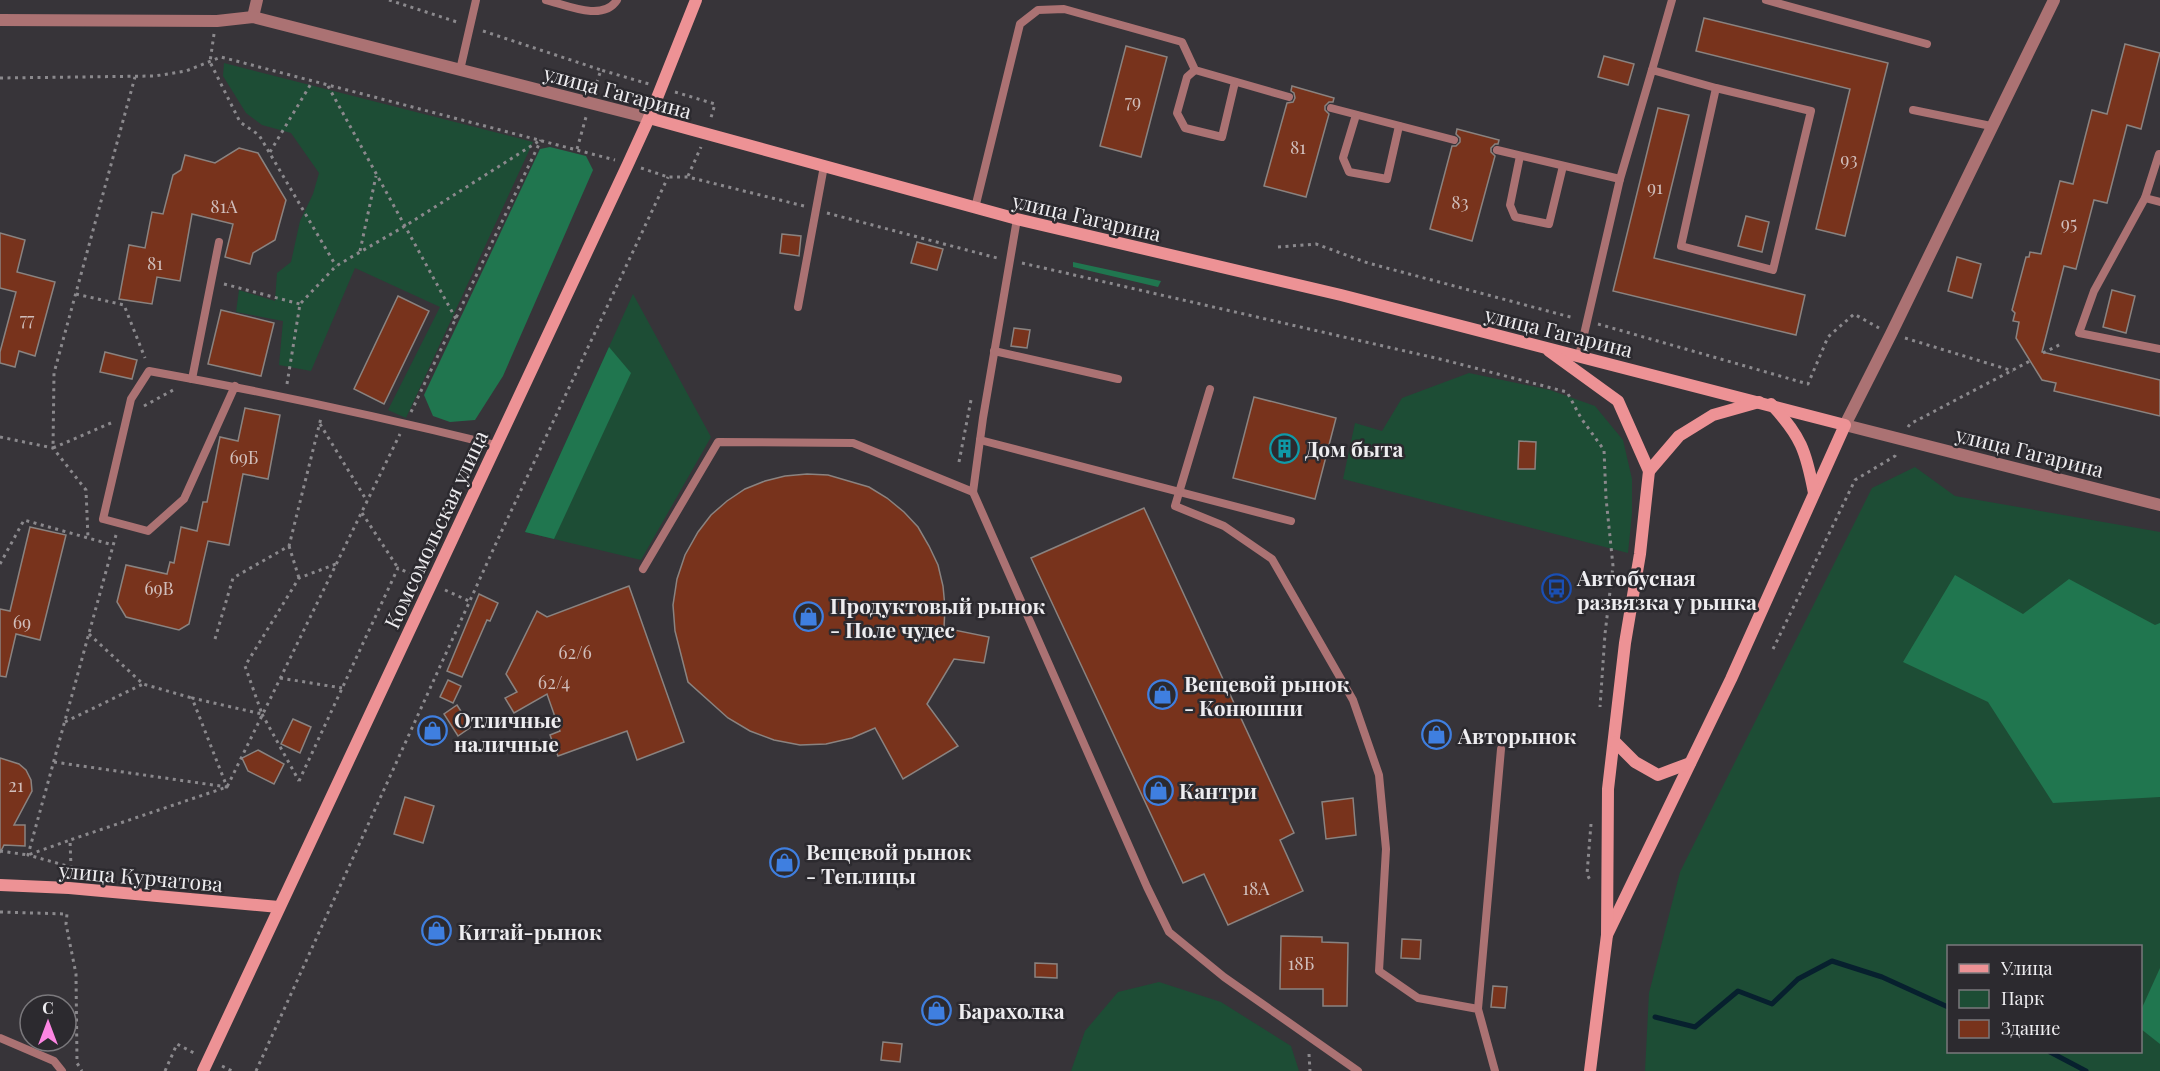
<svg xmlns="http://www.w3.org/2000/svg" width="2160" height="1071" font-family="'Playfair Display',serif">
<rect width="100%" height="100%" fill="#373439"/>
<g fill="#1d4d35" fill-rule="evenodd">
<polygon points="224,63 533,142 406,418 388,410 440,307 355,268 311,371 279,365 283,321 236,312 239,290 275,301 277,273 291,262 300,221 313,194 319,173 291,133 262,125 246,113 223,76"/>
<polygon points="633,294 711,437 641,560 525,532"/>
<polygon points="1469,373 1550,390 1595,406 1623,440 1632,479 1632,513 1628,553 1343,479 1355,423 1382,431 1402,398"/>
<path d="M1915,467L1955,496L2160,532V1071H1645L1649,993L1680,872L1872,488ZM1948,946H2140V1052H1948Z"/>
<polygon points="1159,982 1221,1002 1291,1046 1299,1071 1071,1071 1085,1031 1118,992"/>
</g>
<g fill="#20764f">
<polygon points="550,147 586,156 593,170 503,376 475,420 450,422 433,416 424,395 540,149"/>
<polygon points="1073,262 1161,281 1158,287 1073,267"/>
<polygon points="609,347 631,373 554,539 525,532"/>
<polygon points="1955,575 2023,614 2069,579 2155,625 2160,623 2160,797 2053,803 1988,702 1903,662"/>
<polygon points="2160,968 2160,1044 2141,1029 2141,1010"/>
</g>
<g fill="none" stroke-linecap="round" stroke-linejoin="round">
<g stroke="#07202e" stroke-width="5">
<polyline points="1655,1017 1695,1027 1738,991 1772,1004 1798,979 1832,961 1882,977 1948,1007"/>
<polyline points="2050,1052 2086,1071"/>
</g>
</g>
<g fill="#78331c" stroke="#8a8380" stroke-width="1.5">
<polygon points="1704,18 1888,63 1845,236 1816,229 1850,89 1696,51"/>
<polygon points="2125,44 2160,53 2141,129 2127,125 2107,203 2094,200 2076,269 2064,266 2042,352 2160,380 2160,416 2054,391 2056,383 2042,380 2016,338 2019,322 2013,321 2015,313 2012,310 2026,257 2029,257 2030,252 2041,254 2060,181 2073,184 2092,110 2107,114"/>
<polygon points="1126,46 1167,57 1141,157 1100,146"/>
<polygon points="1604,56 1634,64 1628,85 1598,77"/>
<polygon points="1292,86 1334,98 1333,102 1329,102 1325,106 1325,110 1329,114 1306,197 1264,186 1287,103 1293,102 1295,98 1294,93 1291,91"/>
<polygon points="1658,108 1689,115 1654,258 1805,295 1796,335 1613,291"/>
<polygon points="1457,129 1499,140 1498,144 1495,144 1491,148 1491,152 1495,156 1472,241 1430,229 1452,146 1456,146 1460,142 1460,138 1456,134"/>
<polygon points="239,148 258,153 286,200 275,240 253,253 250,264 225,257 233,224 192,214 180,281 157,277 152,304 119,299 129,245 145,248 152,212 163,214 173,175 181,170 185,155 215,163"/>
<polygon points="1746,216 1769,222 1762,252 1738,246"/>
<polygon points="0,233 25,240 17,272 55,282 35,356 19,351 15,367 0,363 0,352 16,292 0,288"/>
<polygon points="782,234 801,236 799,256 780,253"/>
<polygon points="917,242 943,249 937,270 911,263"/>
<polygon points="1957,257 1981,264 1972,298 1948,291"/>
<polygon points="2112,290 2135,296 2126,333 2103,327"/>
<polygon points="398,296 429,311 384,404 354,389"/>
<polygon points="221,310 274,323 261,376 208,364"/>
<polygon points="1014,328 1030,330 1027,348 1011,346"/>
<polygon points="105,352 137,360 132,379 100,372"/>
<polygon points="1254,397 1336,418 1315,499 1233,478"/>
<polygon points="245,408 280,415 268,479 243,474 229,545 208,541 189,624 179,630 126,617 117,602 126,565 167,574 170,562 174,563 181,527 197,531 203,502 207,502 220,437 238,441"/>
<polygon points="1519,441 1536,442 1535,469 1518,469"/>
<polygon points="807,474 828,475 869,487 887,498 904,512 918,527 929,546 938,565 943,586 945,607 944,628 989,637 984,663 954,659 927,704 958,746 903,779 875,728 852,738 826,744 800,745 774,740 750,731 728,718 688,682 675,631 673,605 677,579 685,555 698,532 711,515 727,501 745,489 765,481 785,476"/>
<polygon points="1144,508 1294,833 1280,840 1303,891 1228,925 1204,874 1183,883 1031,558"/>
<polygon points="30,527 66,535 40,640 16,634 6,677 0,676 0,609 10,611"/>
<polygon points="629,586 684,742 637,760 627,731 558,756 550,735 560,731 547,694 514,713 505,698 517,692 506,674 537,611 547,617"/>
<polygon points="479,594 498,603 490,621 487,620 462,677 447,671"/>
<polygon points="448,680 461,686 453,703 440,697"/>
<polygon points="457,705 471,727 458,736 444,714"/>
<polygon points="293,719 311,727 300,753 281,744"/>
<polygon points="258,750 284,764 274,784 248,771 242,758"/>
<polygon points="0,758 19,764 26,770 31,780 32,791 14,825 25,825 25,846 4,845 0,853"/>
<polygon points="405,797 434,806 423,843 394,834"/>
<polygon points="1353,798 1356,835 1326,839 1322,802"/>
<polygon points="1281,936 1322,937 1322,942 1348,943 1347,1006 1323,1006 1323,989 1280,989"/>
<polygon points="1402,939 1421,940 1420,959 1401,958"/>
<polygon points="1035,963 1057,964 1057,978 1035,977"/>
<polygon points="1493,986 1507,987 1505,1008 1491,1007"/>
<polygon points="883,1042 902,1044 900,1062 881,1060"/>
</g>
<g fill="none" stroke-linecap="round" stroke-linejoin="round">
<g stroke="#8b898d" stroke-width="3" stroke-dasharray="3 4.5" stroke-linecap="butt">
<polyline points="389,0 457,22"/>
<polyline points="483,31 601,70"/>
<polyline points="214,34 210,62 240,122 259,135 336,266"/>
<polyline points="0,78 155,76 186,71 221,57 615,160"/>
<polyline points="328,86 456,319"/>
<polyline points="594,90 601,70 649,84"/>
<polyline points="675,92 715,104 710,121"/>
<polyline points="577,149 586,117"/>
<polyline points="270,152 312,82"/>
<polyline points="641,168 668,177 688,177 804,206"/>
<polyline points="688,176 701,147"/>
<polyline points="827,213 997,258"/>
<polyline points="1278,247 1316,244 1368,263 1574,318"/>
<polyline points="360,251 376,176"/>
<polyline points="1022,263 1444,360 1567,392 1581,418 1604,450 1606,498 1613,566 1605,634 1600,707"/>
<polyline points="224,284 300,304"/>
<polyline points="76,294 124,305 145,358"/>
<polyline points="1598,324 1808,384 1828,337 1854,314 1879,328"/>
<polyline points="1905,338 2013,371"/>
<polyline points="2043,353 2063,343"/>
<polyline points="287,384 300,304 336,266 405,226 539,141"/>
<polyline points="144,406 175,389"/>
<polyline points="411,412 541,140"/>
<polyline points="111,423 53,448 54,373 135,77"/>
<polyline points="320,424 367,501"/>
<polyline points="1908,427 1910,424 2030,361"/>
<polyline points="0,437 53,448 86,490 88,538"/>
<polyline points="959,462 971,400"/>
<polyline points="362,513 398,568"/>
<polyline points="116,535 28,855 71,867 70,840 227,787 400,434"/>
<polyline points="289,546 299,578"/>
<polyline points="0,564 24,520 113,545"/>
<polyline points="445,590 469,601"/>
<polyline points="89,634 143,684 192,698"/>
<polyline points="215,639 233,578 289,546 321,418"/>
<polyline points="1773,649 1855,480 1895,456 1897,452"/>
<polyline points="280,678 342,688"/>
<polyline points="262,714 299,781"/>
<polyline points="65,722 143,684"/>
<polyline points="54,762 227,787 192,698 262,714 245,666 299,578 336,564"/>
<polyline points="299,781 398,568 417,577"/>
<polyline points="1591,824 1587,874 1591,882"/>
<polyline points="0,851 28,855 70,840"/>
<polyline points="0,912 67,914 66,924 76,974 77,1063 82,1071"/>
<polyline points="1309,1054 1310,1071"/>
<polyline points="222,1066 232,1071"/>
<polyline points="165,1071 177,1044 194,1053"/>
<polyline points="256,1071 498,539 668,177"/>
</g>
<g stroke="#ab7273" stroke-width="8">
<path d="M546,0C566,5 603,22 617,0"/>
<polyline points="1766,0 1927,44"/>
<polyline points="460,70 476,0"/>
<polyline points="1195,70 1187,77 1177,113 1185,128 1222,137 1235,82"/>
<polyline points="1652,70 1672,0"/>
<polyline points="1331,108 1454,140"/>
<polyline points="1913,110 1991,126"/>
<polyline points="1356,115 1343,158 1349,172 1387,179 1399,126"/>
<polyline points="1497,150 1620,179"/>
<polyline points="2159,154 2145,198 2094,291 2079,333 2160,349"/>
<polyline points="1520,156 1510,205 1515,217 1549,224 1563,166"/>
<polyline points="2145,198 2160,202"/>
<polyline points="975,208 1020,24 1038,10 1064,9 1182,42 1195,70 1289,97"/>
<polyline points="1017,219 983,418 973,492 1147,887 1169,932 1224,977 1358,1071"/>
<polyline points="798,307 824,166"/>
<polyline points="994,351 1118,379"/>
<polyline points="1579,356 1620,179 1652,70 1716,88 1681,246 1773,270 1811,111 1716,88"/>
<polyline points="192,379 219,242"/>
<path d="M235,386L184,499L148,531L103,519L131,399L149,371C266,392 381,417 495,445"/>
<polyline points="1210,389 1175,506 1224,526 1272,559 1353,700 1379,775 1386,849 1379,971 1418,998 1478,1009 1495,1071"/>
<polyline points="980,440 1291,521"/>
<polyline points="643,569 718,442 853,443 973,492"/>
<polyline points="1478,1009 1501,749"/>
<polyline points="0,1038 54,1061 62,1071"/>
</g>
<g stroke="#ab7273" stroke-width="12">
<polyline points="2054,0 1891,334 1845,425 2160,505"/>
<polyline points="253,17 257,0"/>
<polyline points="0,20 217,21 253,17 649,118"/>
</g>
<g stroke="#ed9295" stroke-width="12">
<polyline points="649,118 1017,219 1341,295 1845,425 1731,679 1607,935"/>
<polyline points="1549,351 1618,401 1649,471 1640,554 1625,643 1608,789 1607,935 1590,1071"/>
<path d="M1771,404C1801,436 1806,451 1814,493"/>
<polyline points="1649,471 1679,436 1713,415 1759,402"/>
<polyline points="1615,742 1635,762 1658,775 1690,763"/>
<polyline points="0,885 69,888 279,907"/>
<polyline points="203,1071 628,164 649,118 696,0"/>
</g>
</g>
<defs>
<symbol id="building-ring" viewBox="-11 -11 22 22"><circle r="9.5" fill="#2c2a2f" stroke="#0f9aa8" stroke-width="1.5"/><path d="M-4-6H4V6H1V3H-1V6H-4ZM-2.5-4.3h1.7v1.8h-1.7ZM.8-4.3h1.7v1.8H.8ZM-2.5-1h1.7V.8h-1.7ZM.8-1h1.7V.8H.8Z" fill="#0f9aa8"/></symbol>
<symbol id="bus-ring" viewBox="-11 -11 22 22"><circle r="9.5" fill="#2c2a2f" stroke="#1a4fb4" stroke-width="1.5"/><path d="M-5-6H5V4H4V6H2V4H-2V6H-4V4H-5ZM-3.5-4V0h7V-4ZM-3.5 1.2v1.5H-2V1.2ZM2 1.2v1.5H3.5V1.2Z" fill="#1a4fb4"/></symbol>
<symbol id="shop-ring" viewBox="-11 -11 22 22"><circle r="9.5" fill="#2c2a2f" stroke="#3f7fe0" stroke-width="1.5"/><path d="M-5-2.5h2.3a2.7 3.5 0 0 1 5.4 0H5L5.5 6h-11ZM-1.5-2.5h3a1.5 2.3 0 0 0-3 0Z" fill="#3f7fe0"/></symbol>
</defs>
<g fill-rule="evenodd">
<use href="#building-ring" x="1268" y="432" width="33" height="33"/>
<use href="#bus-ring" x="1540" y="572" width="33" height="33"/>
<use href="#shop-ring" x="792" y="600" width="33" height="33"/>
<use href="#shop-ring" x="1146" y="678" width="33" height="33"/>
<use href="#shop-ring" x="416" y="714" width="33" height="33"/>
<use href="#shop-ring" x="1420" y="718" width="33" height="33"/>
<use href="#shop-ring" x="1142" y="774" width="33" height="33"/>
<use href="#shop-ring" x="768" y="846" width="33" height="33"/>
<use href="#shop-ring" x="420" y="914" width="33" height="33"/>
<use href="#shop-ring" x="920" y="994" width="33" height="33"/>
</g>
<g text-anchor="middle" dominant-baseline="central" stroke-width="5" stroke-linejoin="round" paint-order="stroke">
<g font-size="18" fill="#d0bebb">
<text x="1133" y="101">79</text>
<text x="1298" y="147">81</text>
<text x="1849" y="159">93</text>
<text x="1655" y="187">91</text>
<text x="1460" y="202">83</text>
<text x="224" y="206">81А</text>
<text x="2069" y="223">95</text>
<text x="155" y="263">81</text>
<text x="27" y="319">77</text>
<text x="244" y="457">69Б</text>
<text x="159" y="588">69В</text>
<text x="22" y="622">69</text>
<text x="575" y="652">62/6</text>
<text x="554" y="682">62/4</text>
<text x="16" y="785">21</text>
<text x="1256" y="888">18А</text>
<text x="1301" y="963">18Б</text>
</g>
<g font-size="21" fill="#eeedf0" stroke="#2c2a2f">
<text transform="translate(618 91) rotate(15)">улица Гагарина</text>
<text transform="translate(1087 216) rotate(13)">улица Гагарина</text>
<text transform="translate(1559 331) rotate(14)">улица Гагарина</text>
<text transform="translate(2030 451) rotate(14)">улица Гагарина</text>
<text transform="translate(435 529) rotate(-65)">Комсомольская улица</text>
<text transform="translate(141 876) rotate(5)">улица Курчатова</text>
</g>
<g font-size="21" font-weight="bold" fill="#eeedf0" stroke="#2c2a2f" text-anchor="start">
<text x="1305" y="448">Дом быта</text>
<text x="1577" y="577">Автобусная<tspan x="1577" dy="24">развязка у рынка</tspan></text>
<text x="830" y="605">Продуктовый рынок<tspan x="830" dy="24">- Поле чудес</tspan></text>
<text x="1184" y="683">Вещевой рынок<tspan x="1184" dy="24">- Конюшни</tspan></text>
<text x="454" y="719">Отличные<tspan x="454" dy="24">наличные</tspan></text>
<text x="1458" y="735">Авторынок</text>
<text x="1179" y="790">Кантри</text>
<text x="806" y="851">Вещевой рынок<tspan x="806" dy="24">- Теплицы</tspan></text>
<text x="458" y="931">Китай-рынок</text>
<text x="958" y="1010">Барахолка</text>
</g>
</g>
<rect x="1947" y="945" width="195" height="108" fill="#2c2a2f" stroke="#7a787c" stroke-width="1.5"/>
<rect x="1959" y="964" width="30" height="9" fill="#ed9295" stroke="#7a787c" stroke-width="1.5"/>
<text x="2001" y="975" font-size="18" fill="#eeedf0">Улица</text>
<rect x="1959" y="990" width="30" height="18" fill="#1d4d35" stroke="#7a787c" stroke-width="1.5"/>
<text x="2001" y="1005" font-size="18" fill="#eeedf0">Парк</text>
<rect x="1959" y="1020" width="30" height="18" fill="#78331c" stroke="#7a787c" stroke-width="1.5"/>
<text x="2001" y="1035" font-size="18" fill="#eeedf0">Здание</text>
<g transform="translate(48 1023)"><circle r="28" fill="#2c2a2f" stroke="#7a787c" stroke-width="1.5"/>
<path d="M0-4.5L10 22L0 15L-10 22Z" fill="#fd86e3"/>
<text y="-9" font-size="16" font-weight="bold" text-anchor="middle" fill="#eeedf0">С</text>
</g>
</svg>
